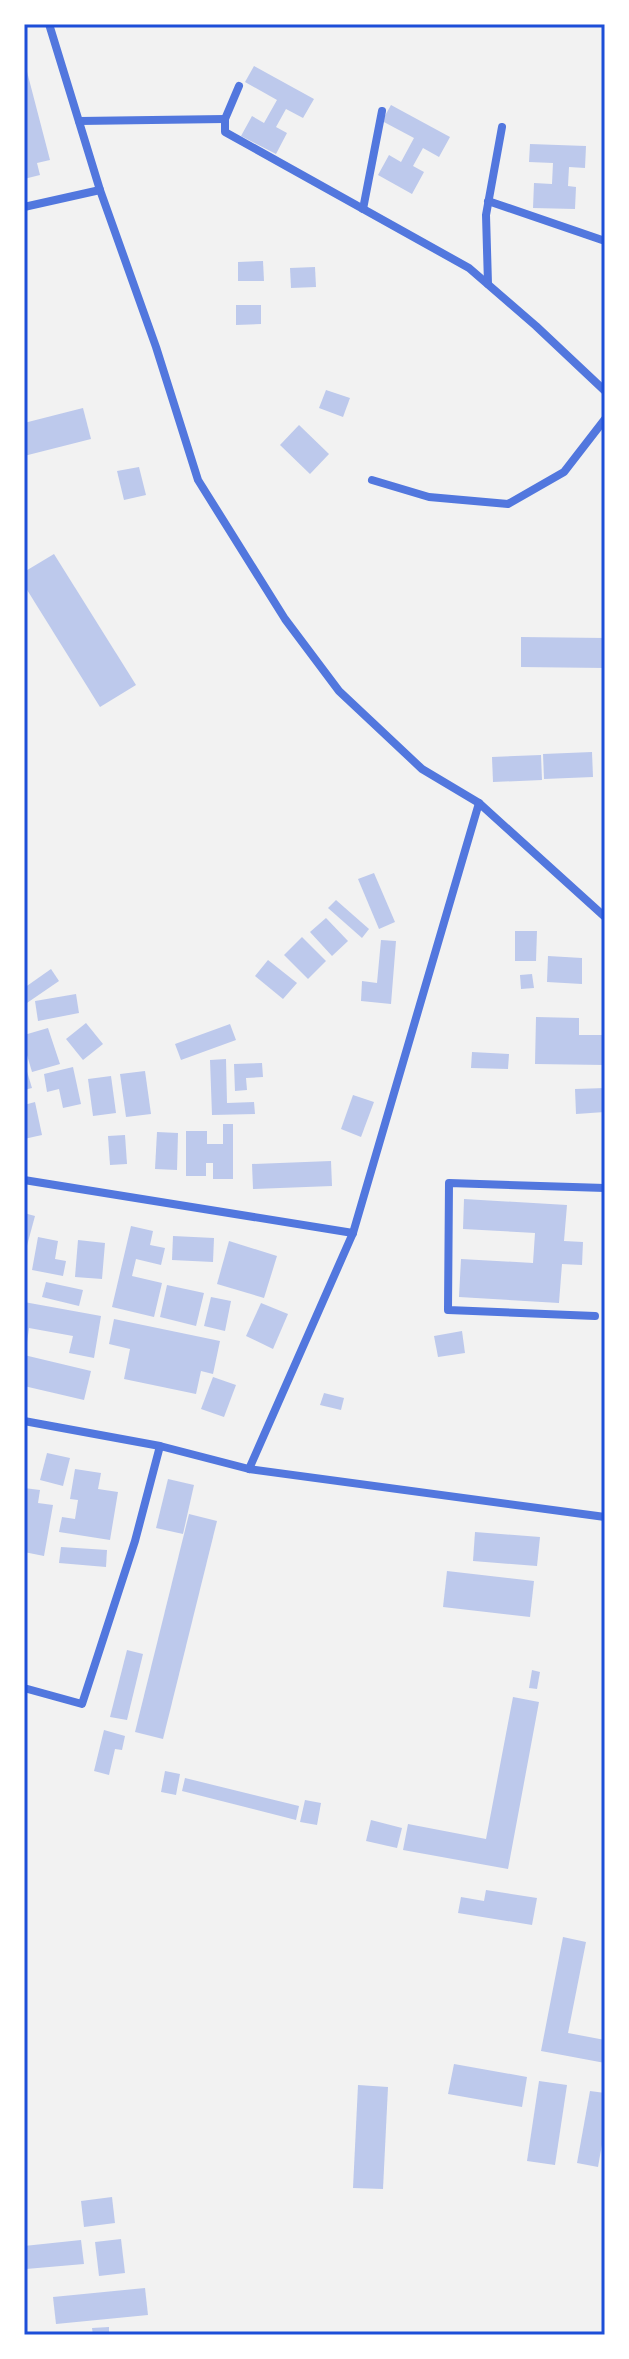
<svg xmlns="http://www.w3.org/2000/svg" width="629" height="2359" font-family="Manrope,sans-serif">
<rect width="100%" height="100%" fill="#f2f2f2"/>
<g fill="#bdc9ec">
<polygon points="25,64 50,160 37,163 40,175 24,179"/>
<polygon points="254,66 314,99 303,118 286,109 276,127 287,133 276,154 241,136 252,116 264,123 277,100 245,82"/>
<polygon points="391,105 450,137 439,157 423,148 413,166 424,172 412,194 378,175 389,155 401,162 414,138 382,121"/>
<polygon points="530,144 586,146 585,168 569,167 568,186 576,187 575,209 533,208 534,183 552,184 553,163 529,162"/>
<polygon points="263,261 264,281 238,281 238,262"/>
<polygon points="315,267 316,287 291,288 290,268"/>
<polygon points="236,305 261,305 261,324 236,325"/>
<polygon points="326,390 350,398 343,417 319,408"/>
<polygon points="83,408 91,439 24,456 24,423"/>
<polygon points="299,425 329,454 310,474 280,445"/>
<polygon points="139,467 146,495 124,500 117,471"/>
<polygon points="54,554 136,685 100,707 24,585 24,572"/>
<polygon points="521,637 605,638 605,668 521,667"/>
<polygon points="592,752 593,777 544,779 543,754"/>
<polygon points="541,755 542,780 493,782 492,757"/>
<polygon points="374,873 395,922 379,929 358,879"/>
<polygon points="336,900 369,929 362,938 328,908"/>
<polygon points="326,918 348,941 332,956 310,932"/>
<polygon points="515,931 537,931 536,961 515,961"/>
<polygon points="302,937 326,961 308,979 284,955"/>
<polygon points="381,940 396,941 391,1004 361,1001 362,981 377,983"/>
<polygon points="548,956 582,958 582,984 547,982"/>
<polygon points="268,960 297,983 283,999 255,976"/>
<polygon points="51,969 59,981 24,1005 24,988"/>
<polygon points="532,974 534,988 521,989 520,975"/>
<polygon points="76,994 79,1013 38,1021 35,1001"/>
<polygon points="536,1017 579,1018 579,1035 605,1035 605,1065 535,1064"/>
<polygon points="86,1023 103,1044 83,1060 66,1039"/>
<polygon points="230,1024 236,1040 181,1060 175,1044"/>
<polygon points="48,1028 60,1064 32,1072 24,1045 24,1035"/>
<polygon points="472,1052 509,1054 508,1069 471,1068"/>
<polygon points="226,1059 227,1103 254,1102 255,1114 212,1115 210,1060"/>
<polygon points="262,1063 263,1077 246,1078 247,1090 235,1091 234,1064"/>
<polygon points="25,1065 32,1088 24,1090 24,1066"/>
<polygon points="73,1067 81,1104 63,1108 59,1089 47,1092 44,1074"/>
<polygon points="145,1071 151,1114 126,1117 120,1074"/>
<polygon points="111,1076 116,1113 93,1116 88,1079"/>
<polygon points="605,1088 605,1112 576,1114 575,1089"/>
<polygon points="353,1095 374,1102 361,1137 341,1129"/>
<polygon points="35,1102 42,1135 24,1139 24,1105"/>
<polygon points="223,1124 233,1124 233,1179 213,1179 213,1163 206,1163 206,1176 186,1176 186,1131 207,1131 207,1144 223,1144"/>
<polygon points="157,1132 178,1133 177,1170 155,1169"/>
<polygon points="125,1135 127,1164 110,1165 108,1136"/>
<polygon points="331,1161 332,1186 253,1189 252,1164"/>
<polygon points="464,1199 567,1205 564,1241 583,1242 582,1265 562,1264 559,1303 459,1297 461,1259 533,1263 535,1233 463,1229"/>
<polygon points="24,1213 35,1216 25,1253 24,1253"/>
<polygon points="131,1226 153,1231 150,1245 165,1248 161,1265 136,1259 132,1276 162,1283 154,1317 112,1307"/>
<polygon points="173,1236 214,1238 213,1262 172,1260"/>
<polygon points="38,1237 58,1241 55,1259 66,1261 63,1276 32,1270"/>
<polygon points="78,1240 105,1243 102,1279 75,1277"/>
<polygon points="229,1241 277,1256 264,1298 217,1284"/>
<polygon points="46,1282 83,1290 79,1306 42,1297"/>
<polygon points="167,1285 204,1293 196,1326 160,1317"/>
<polygon points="211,1297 231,1301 225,1331 204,1326"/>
<polygon points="24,1302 101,1316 94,1358 69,1353 73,1336 29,1328 27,1342 24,1342"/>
<polygon points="261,1303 288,1314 273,1349 246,1336"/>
<polygon points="114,1319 220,1341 213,1374 201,1371 196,1394 124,1379 130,1349 109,1344"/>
<polygon points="462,1331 465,1353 438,1357 434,1336"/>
<polygon points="24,1355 91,1371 84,1400 24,1386"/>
<polygon points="213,1377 236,1385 224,1417 201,1409"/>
<polygon points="324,1393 344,1398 341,1410 320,1405"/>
<polygon points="47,1453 70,1458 63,1486 40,1480"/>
<polygon points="75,1469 101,1473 98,1489 118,1492 110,1540 59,1532 62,1517 75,1519 78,1500 70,1499"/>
<polygon points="168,1479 194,1485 183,1534 156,1528"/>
<polygon points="24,1488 40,1490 38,1503 53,1505 44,1556 24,1552"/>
<polygon points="189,1514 217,1521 163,1739 135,1732"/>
<polygon points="475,1532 540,1537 537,1566 473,1561"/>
<polygon points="61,1547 107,1550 106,1567 59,1563"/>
<polygon points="447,1571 534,1581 530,1617 443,1607"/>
<polygon points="127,1650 143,1654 127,1720 110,1717"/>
<polygon points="532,1670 540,1672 537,1689 529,1688"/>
<polygon points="513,1697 539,1702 508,1869 403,1850 408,1824 486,1839"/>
<polygon points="104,1730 125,1736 122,1750 115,1749 109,1775 94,1771"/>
<polygon points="165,1771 180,1774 176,1795 161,1792"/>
<polygon points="185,1778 299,1806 296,1820 182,1791"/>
<polygon points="305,1800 321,1803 317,1825 300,1822"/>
<polygon points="371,1820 402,1828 397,1848 366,1841"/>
<polygon points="486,1890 537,1898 532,1925 458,1913 461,1897 484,1901"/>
<polygon points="563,1937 586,1942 568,2033 605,2040 605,2063 541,2051"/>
<polygon points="454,2064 527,2077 522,2107 448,2094"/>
<polygon points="539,2081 567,2085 555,2165 527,2161"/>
<polygon points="358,2085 388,2087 383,2189 353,2188"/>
<polygon points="590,2091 605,2093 605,2127 598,2167 577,2163"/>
<polygon points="112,2197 115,2223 84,2227 81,2201"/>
<polygon points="121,2239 125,2273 99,2276 95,2242"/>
<polygon points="81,2240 84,2264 26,2269 24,2246"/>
<polygon points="145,2288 148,2315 56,2324 53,2297"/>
<polygon points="109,2327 109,2335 93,2335 92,2328"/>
</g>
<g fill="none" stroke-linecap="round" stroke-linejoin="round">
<g stroke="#5277de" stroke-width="8">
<polyline points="49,24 100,190 156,347 198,480 285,619 339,691 422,769 479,803 605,917"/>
<polyline points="239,86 225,119 225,132 469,268 536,326 605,391"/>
<polyline points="79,121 225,119"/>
<polyline points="488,201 605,241"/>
<polyline points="24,207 100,190"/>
<polyline points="363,209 382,111"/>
<polyline points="488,284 486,215 502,127"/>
<polyline points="372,480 429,497 508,504 564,472 605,419"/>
<polyline points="24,1180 353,1233"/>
<polyline points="595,1316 448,1310 449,1183 605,1188"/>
<polyline points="24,1421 160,1446 249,1469 605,1517"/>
<polyline points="249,1469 353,1233 479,803"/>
<polyline points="24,1688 82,1704 135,1541 160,1446"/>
</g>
</g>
<rect width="629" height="2359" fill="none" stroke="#ffffff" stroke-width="52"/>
<rect x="26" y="26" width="577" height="2307" fill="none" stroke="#1d4ed8" stroke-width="3"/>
</svg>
